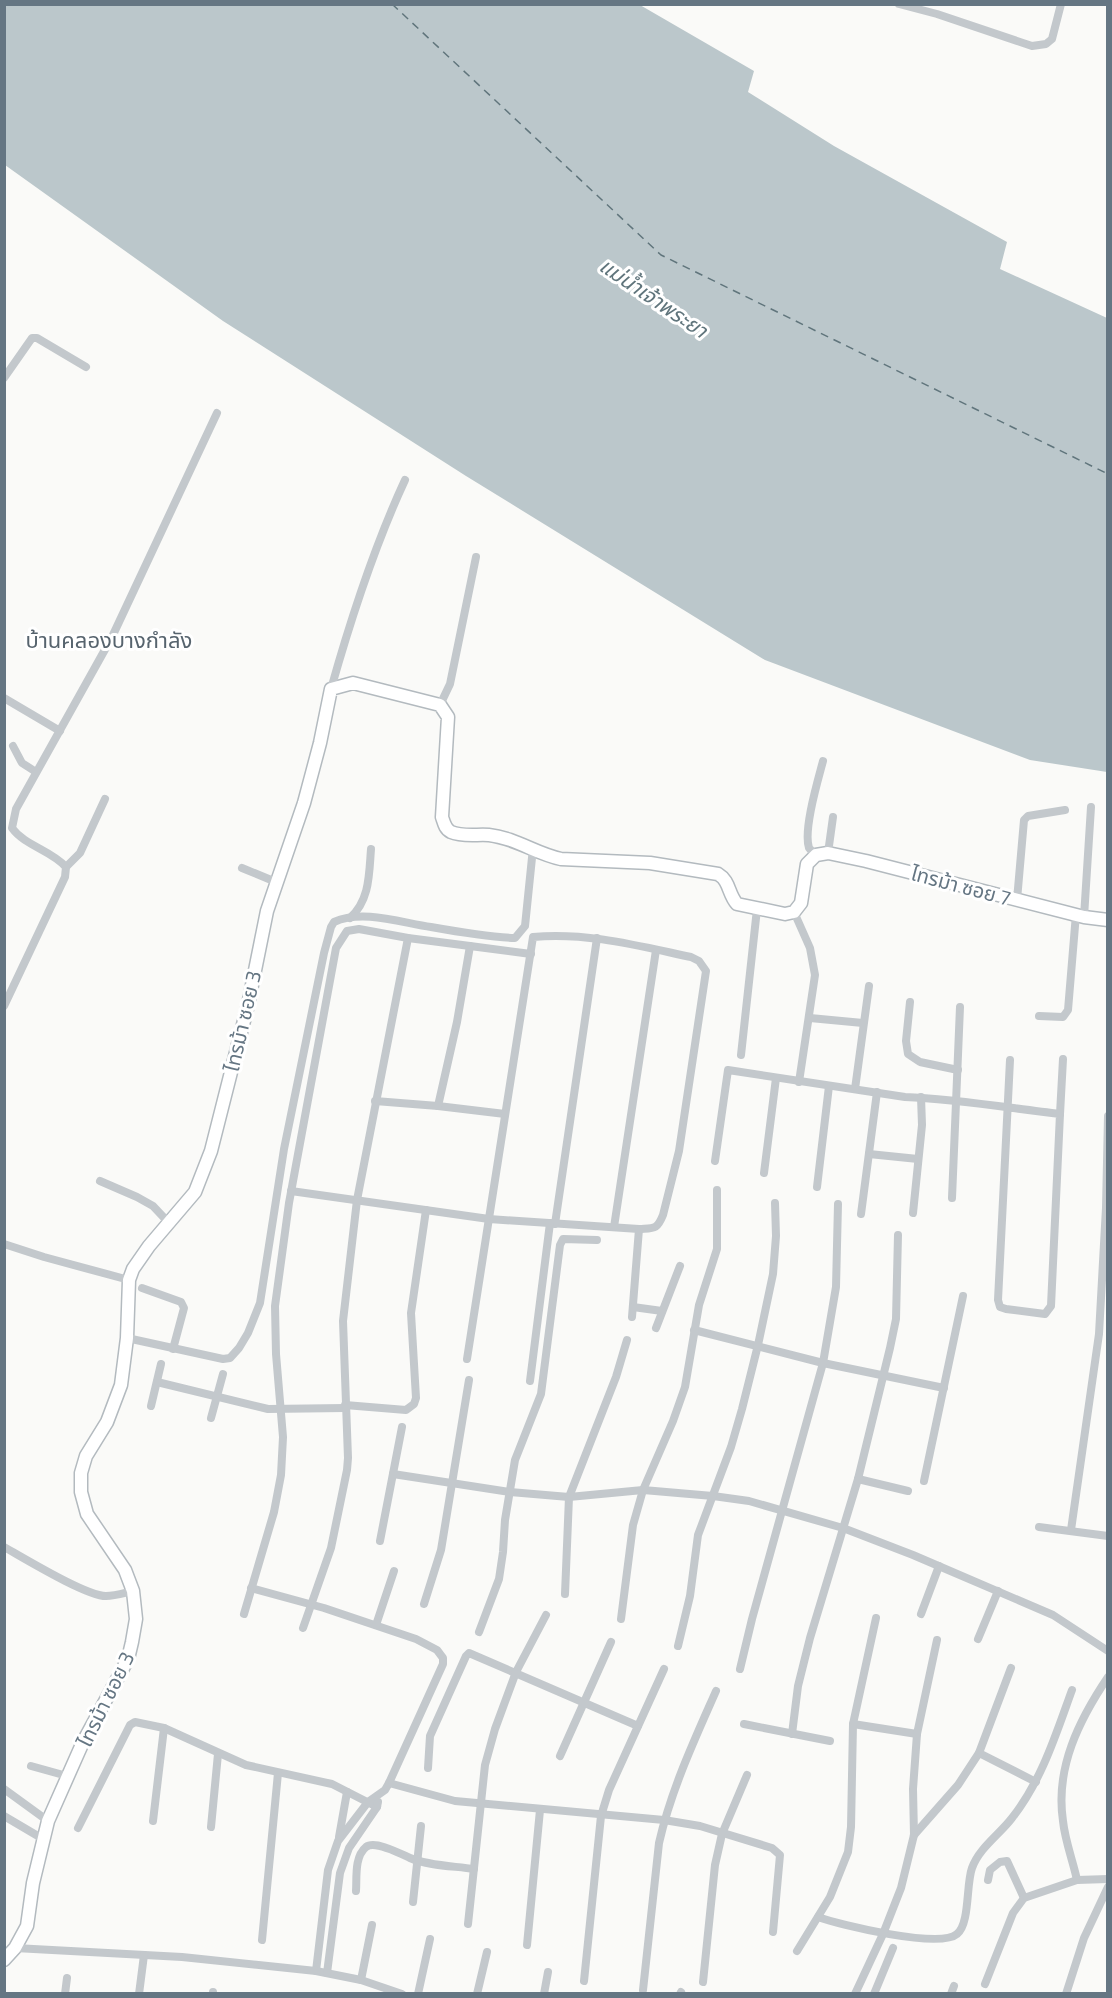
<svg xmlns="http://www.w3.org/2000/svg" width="1112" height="1998" font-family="'Exo 2','Noto Sans Thai',sans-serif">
<rect width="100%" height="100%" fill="#fafaf8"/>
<polygon fill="#bbc7cb" points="5,4 640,5 754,71 748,92 834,146 1007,242 1000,269 1107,318 1107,772 1030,760 765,660 466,476 223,321 5,165"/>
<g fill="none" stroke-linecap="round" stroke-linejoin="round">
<polyline stroke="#60757c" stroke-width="1.5" stroke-dasharray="8 6" stroke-linecap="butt" points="392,4 661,255 1108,474"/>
<defs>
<path id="secondary" d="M4,1960L15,1948L27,1926L33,1883L48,1821L83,1742L128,1659L132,1642L136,1619L133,1591L125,1570L87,1514L81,1492V1473L86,1456L107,1422L121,1385L127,1338L129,1280L133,1269L149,1246L195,1192L211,1151L248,1005L267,911L304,803L320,743L331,689L353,683L440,705L448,717L442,817C444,823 445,829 451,832C462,837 478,834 489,835C516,838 536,854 561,859L650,863L718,874C730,881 728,894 737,904L785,914L794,912L801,903L807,864L816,855L828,853L866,861L1084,917L1108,920"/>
</defs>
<use href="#secondary" stroke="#b3babf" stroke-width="15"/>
<g stroke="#c3c8cc" stroke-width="8">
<polyline points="899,4 937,14 1032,46 1046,44 1052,39 1061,4"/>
<polyline points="4,378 32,338 37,338 86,367"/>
<path d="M331,689C351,618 374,547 405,480"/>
<polyline points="4,698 60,731"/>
<polyline points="440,705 450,684 476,557"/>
<polyline points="13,746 22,763 36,772"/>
<polyline points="828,853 833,817"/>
<path d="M816,855C815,855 810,849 809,848C803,830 818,780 823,761"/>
<polyline points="66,867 80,853 105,799"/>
<polyline points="242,868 276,882"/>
<polyline points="1017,900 1024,820 1028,816 1065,810"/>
<polyline points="794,912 810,948 815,975 799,1082"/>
<polyline points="1084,917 1091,807"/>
<path d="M350,918C370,900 369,874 371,849"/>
<polyline points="470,946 531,954"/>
<polyline points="910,1002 906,1041 908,1054 920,1062 958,1070"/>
<path d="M4,1006L65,877L66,867C51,850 25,846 12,828L16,809L112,637L217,413"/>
<polyline points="1039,1016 1063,1017 1068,1010 1076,914"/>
<polyline points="810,1018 863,1023"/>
<polyline points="741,1055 757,909"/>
<polyline points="855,1089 869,986"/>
<polyline points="438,1106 505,1114"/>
<polyline points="1060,1114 1063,1059"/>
<polyline points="869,1154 918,1159"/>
<path d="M715,1161L728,1070L905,1097C957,1099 1009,1108 1060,1114L1051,1306L1045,1314L1006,1309L1000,1307L998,1300L1010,1060"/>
<polyline points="764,1173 776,1078"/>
<polyline points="100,1181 137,1197 153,1206 169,1223"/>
<polyline points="817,1187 829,1086"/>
<polyline points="291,1191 489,1219 639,1229 632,1317"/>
<polyline points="952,1198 960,1007"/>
<polyline points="913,1213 922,1125 921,1097"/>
<polyline points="861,1214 877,1092"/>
<polyline points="555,1224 597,938"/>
<polyline points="614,1227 656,950"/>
<polyline points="4,1244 44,1257 129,1280"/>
<polyline points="142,1288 181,1302 184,1308 173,1349"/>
<polyline points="633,1307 662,1311"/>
<polyline points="656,1328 680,1266"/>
<polyline points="694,1330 823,1363 944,1388"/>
<path d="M127,1338L223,1359L230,1358L239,1348L248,1333L260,1303L284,1149L324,953L331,927L334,922C363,909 402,923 431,927C459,932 487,937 515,938L525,926L533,848"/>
<path d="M467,1359L533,937C587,932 639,946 691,957L699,961L706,971L679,1151L663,1215C657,1230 654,1228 639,1229"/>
<polyline points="530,1381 550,1223"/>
<polyline points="157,1382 268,1409 345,1408"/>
<polyline points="345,1405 406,1410 414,1404 416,1398 411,1313 426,1210"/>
<polyline points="151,1406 161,1364"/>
<polyline points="211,1418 223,1374"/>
<polyline points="393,1474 510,1492 569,1497 643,1490 713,1496 749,1501 843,1528 913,1555 1053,1615 1108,1651"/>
<polyline points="858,1479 908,1491"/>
<polyline points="924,1481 963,1296"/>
<polyline points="1039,1527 1108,1536"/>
<polyline points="1071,1530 1099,1334 1106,1208 1108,1116"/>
<polyline points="380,1541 402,1427"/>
<path d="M4,1547C24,1558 86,1596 106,1596C115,1596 124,1593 133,1591"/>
<polyline points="251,1588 324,1608 416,1639 437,1650 443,1658 443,1664 389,1783 385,1790 368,1802 338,1841 328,1870 316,1971"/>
<polyline points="565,1594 569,1497 616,1377 627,1340"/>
<polyline points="424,1604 441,1550 469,1380"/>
<polyline points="244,1614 274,1512 281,1475 283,1437 276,1354 275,1306 289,1203 336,948 347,931 359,929 408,938 470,946 457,1022 438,1106 375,1101"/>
<polyline points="921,1614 939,1566"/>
<polyline points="621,1619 633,1525 643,1490 673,1421 685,1387 699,1305 717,1249 717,1190"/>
<polyline points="376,1625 394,1571"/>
<polyline points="303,1628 331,1548 347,1470 348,1458 343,1321 357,1200 408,938"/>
<polyline points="479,1632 499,1579 503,1552 505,1520 515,1460 541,1394 560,1245 563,1239 597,1240"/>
<polyline points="978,1639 998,1591"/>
<polyline points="678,1646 690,1596 698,1535 731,1447 742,1409 758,1345 773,1274 776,1236 775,1203"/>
<polyline points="740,1669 752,1619 823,1363 836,1287 838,1204"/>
<polyline points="744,1724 830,1741"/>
<polyline points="853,1724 917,1734"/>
<polyline points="792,1734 798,1686 810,1638 858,1479 890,1348 896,1319 898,1235"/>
<polyline points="979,1753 1036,1782"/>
<polyline points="560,1756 611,1642"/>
<polyline points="31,1766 67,1776"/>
<polyline points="428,1768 430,1736 466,1656 469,1653 638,1726"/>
<polyline points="389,1783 455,1801 664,1820 700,1826 772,1848 780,1855 773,1932"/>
<polyline points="4,1789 48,1821"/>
<polyline points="4,1816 43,1839"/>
<polyline points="153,1821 164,1728"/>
<polyline points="211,1827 218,1754"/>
<polyline points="78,1828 130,1725 135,1722 164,1728 246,1765 332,1784 377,1807"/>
<polyline points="914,1835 958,1785 979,1753 1011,1668"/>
<polyline points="339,1837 347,1792"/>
<polyline points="988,1880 990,1870 1000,1862 1007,1861 1024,1898"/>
<path d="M1077,1880C1073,1861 1065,1841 1063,1821C1055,1768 1079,1720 1108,1677"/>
<path d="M356,1891C357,1878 354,1857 366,1847C375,1840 401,1854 410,1858C429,1866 454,1866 474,1869"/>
<polyline points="413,1902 421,1826"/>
<path d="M818,1917C840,1925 940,1949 957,1934C970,1924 966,1884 972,1868C979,1848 1000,1834 1012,1818C1042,1780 1056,1734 1072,1690"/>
<polyline points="468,1924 485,1765 495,1729 516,1672 546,1615"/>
<polyline points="262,1940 278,1773"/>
<polyline points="527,1945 540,1810"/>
<polyline points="15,1948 182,1957 316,1971 361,1980 402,1994"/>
<polyline points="797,1951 830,1897 848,1852 851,1827 853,1724 876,1618"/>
<polyline points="327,1973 340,1873 349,1848 377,1807 378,1802"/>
<polyline points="361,1980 372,1925"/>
<polyline points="584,1981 601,1816 609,1790 664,1669"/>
<polyline points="703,1982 715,1865 722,1834 747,1775"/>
<polyline points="985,1984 1013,1913 1024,1898 1077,1880 1108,1879"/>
<path d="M643,1990L659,1843C671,1790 694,1741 716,1691"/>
<polyline points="65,1994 67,1978"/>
<polyline points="139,1994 144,1955"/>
<polyline points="213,1994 213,1992"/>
<polyline points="418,1994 430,1939"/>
<polyline points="477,1994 487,1952"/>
<polyline points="544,1994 548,1972"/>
<polyline points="680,1994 681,1992"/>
<polyline points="855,1994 883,1934 901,1888 914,1835 913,1789 917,1734 937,1640"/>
<polyline points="874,1994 893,1948"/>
<polyline points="951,1994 954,1986"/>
<polyline points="1066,1994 1084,1938 1108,1887"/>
</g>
<use href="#secondary" stroke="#fff" stroke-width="12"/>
</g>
<g text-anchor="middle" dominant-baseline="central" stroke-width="6" stroke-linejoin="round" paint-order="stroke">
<g font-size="20" fill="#657683" stroke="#fff">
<text transform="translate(961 885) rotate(15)">ไทรม้า ซอย 7</text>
<text transform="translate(242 1021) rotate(-77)">ไทรม้า ซอย 3</text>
<text transform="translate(105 1699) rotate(-64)">ไทรม้า ซอย 3</text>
</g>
<g font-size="21" font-style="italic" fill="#60757c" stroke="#fff">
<text transform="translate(654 297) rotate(34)">แม่น้ำเจ้าพระยา</text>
</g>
<g font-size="22" fill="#57646e" stroke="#fff">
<text x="109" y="639">บ้านคลองบางกำลัง</text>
</g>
</g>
<rect width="1112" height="1998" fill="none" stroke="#657683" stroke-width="12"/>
</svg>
